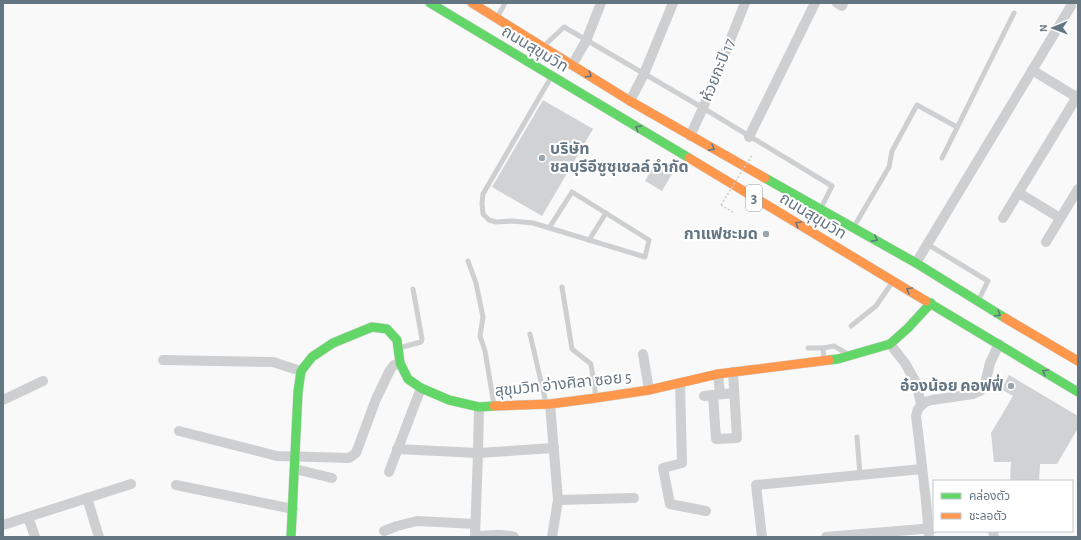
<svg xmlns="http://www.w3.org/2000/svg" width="1081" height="540" font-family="'Alegreya Sans','Noto Sans Thai',sans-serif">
<rect width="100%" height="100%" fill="#f9f9f9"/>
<g fill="#d0d2d3">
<polygon points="543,100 593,129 542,216 492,187"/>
<polygon points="655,164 672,174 662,191 645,181"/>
<polygon points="1009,375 1078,416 1078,428 1057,464 1040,464 1039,481 1010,481 1011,462 994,462 991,433 1013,396 1001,389"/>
</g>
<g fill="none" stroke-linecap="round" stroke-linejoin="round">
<defs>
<g id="fast">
<polyline points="430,3 689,158"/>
<polyline points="765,178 916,263 1005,318"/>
<polyline points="926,301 1078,392"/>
<polyline points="829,360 838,359 890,344 908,328 931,303"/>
<polyline points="291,537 298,392 301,371 312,357 333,343 372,327 387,329 397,340 400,363 408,379 421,388 449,400 479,407 494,406"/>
</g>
<g id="slow">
<polyline points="472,3 630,101 765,178"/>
<polyline points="689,158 926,301"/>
<polyline points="1005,318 1078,361"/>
<polyline points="494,406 550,404 596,398 649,390 718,374 829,360"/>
</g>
</defs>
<use href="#fast" stroke="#d5d6d7" stroke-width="10"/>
<use href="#slow" stroke="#d5d6d7" stroke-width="10"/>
<polyline stroke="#cbcccd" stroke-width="1.5" stroke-dasharray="2 2" stroke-linecap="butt" points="721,205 734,213"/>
<g stroke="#cecfd0" stroke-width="5">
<polyline points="498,16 505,3"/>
<polyline points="545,45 564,27 703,108 832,186 822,206"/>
<polyline points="942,158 1014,13"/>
<polyline points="855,225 889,167 892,151 917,105 957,127"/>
<polyline points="549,228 572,192 649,240 645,257 533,223 512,221 496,222 489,220 483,214 482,203 483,194 550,79"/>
<polyline points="589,240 606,213"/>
<polyline points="927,244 988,281 979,299"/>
<polyline points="468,261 476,283 483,317 480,336 485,351 494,405"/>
<polyline points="562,287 572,349 591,364 596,397"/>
<polyline points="851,326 876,306 891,284"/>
<polyline points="530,334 546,403"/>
<polyline points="399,348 421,342 422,339 413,289"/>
<polyline points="808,348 823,348 824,360"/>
<polyline points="823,348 834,346 846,353"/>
<polyline points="857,437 860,475"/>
</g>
<g stroke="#cecfd0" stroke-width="10">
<polyline points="837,3 842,6 843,3"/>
<polyline points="572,65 586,41 601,3"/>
<polyline points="1032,70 1078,98"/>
<polyline points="630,101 644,74 673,3"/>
<polyline points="690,136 703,108 745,3"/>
<polyline points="749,137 815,3"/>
<polyline points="1019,193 1060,218"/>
<polyline points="1003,218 1078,95"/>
<polyline points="1046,242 1078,189"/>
<polyline points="916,263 1071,6"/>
<polyline points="890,344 905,363 916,383 921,404"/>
<polyline points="643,354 649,390"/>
<polyline points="163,360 273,362 301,371"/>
<polyline points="718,374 720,394"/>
<polyline points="680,383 682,463 663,468 670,504 706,511"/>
<polyline points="713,395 716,439 737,438 733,372"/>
<polyline points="704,396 734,393"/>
<polyline points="3,400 43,381"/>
<polyline points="550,404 558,500 552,537"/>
<polyline points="179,431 277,456 349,458 356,453 376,399 390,370 394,365 400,363"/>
<polyline points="397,449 478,453 554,448"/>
<polyline points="295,469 332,478"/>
<polyline points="389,472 421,388"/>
<polyline points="176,485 293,509"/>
<polyline points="87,498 99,537"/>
<polyline points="558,500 634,498"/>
<polyline points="28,517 35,537"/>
<polyline points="3,525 131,484"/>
<polyline points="384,531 397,526 417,521 475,524"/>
<polyline points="993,531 994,537"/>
<path d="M475,536C486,536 504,533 514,537"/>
<polyline points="475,537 478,453 479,407"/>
<polyline points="762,537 756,485 922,469"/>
<polyline points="826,537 934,528"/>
<polyline points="929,537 926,501 918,432 916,416 918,409 925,402 932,400 973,394 980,391 985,384 990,363 999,344"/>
</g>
<use href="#fast" stroke="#63d668" stroke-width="9"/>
<use href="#slow" stroke="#ff974d" stroke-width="9"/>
<polyline stroke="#cbcccd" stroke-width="1.5" stroke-dasharray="2 2" stroke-linecap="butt" points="721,205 752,155"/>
</g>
<defs><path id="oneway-chevron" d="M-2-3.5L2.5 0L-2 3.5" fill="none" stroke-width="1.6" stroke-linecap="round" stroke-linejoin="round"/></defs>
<g stroke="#657683">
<use href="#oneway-chevron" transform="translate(589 75) rotate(32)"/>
<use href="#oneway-chevron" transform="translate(638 128) rotate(-149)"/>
<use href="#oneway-chevron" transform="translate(712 148) rotate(29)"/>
<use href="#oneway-chevron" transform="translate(798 224) rotate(-149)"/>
<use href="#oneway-chevron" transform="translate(875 239) rotate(29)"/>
<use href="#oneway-chevron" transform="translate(909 290) rotate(-150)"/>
<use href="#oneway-chevron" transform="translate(998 314) rotate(31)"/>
<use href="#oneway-chevron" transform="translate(1045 372) rotate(-149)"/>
</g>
<g fill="#99a4ac" stroke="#fff" stroke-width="1.5">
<circle cx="542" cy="158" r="4"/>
<circle cx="766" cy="234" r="4"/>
<circle cx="1011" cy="386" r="4"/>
</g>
<g text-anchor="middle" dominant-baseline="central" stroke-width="4" stroke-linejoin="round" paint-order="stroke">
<rect fill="#fff" stroke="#939fa8" stroke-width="1" x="746" y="185" width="16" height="26" rx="3"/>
<g font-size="15" font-weight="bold" fill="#657683">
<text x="754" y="198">3</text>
</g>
<g font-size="16" fill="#657683" stroke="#fff">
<text transform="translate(535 49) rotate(31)">ถนนสุขุมวิท</text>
<text transform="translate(718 70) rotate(-68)">ห้วยกะปิ 17</text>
<text transform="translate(813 216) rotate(31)">ถนนสุขุมวิท</text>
<text transform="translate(563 384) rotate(-6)">สุขุมวิท อ่างศิลา ซอย 5</text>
</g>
<g font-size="16" font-weight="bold" fill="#657683" stroke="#fff" text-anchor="end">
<text x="550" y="149" text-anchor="start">บริษัท<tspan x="550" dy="18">ชลบุรีอีซูซุเชลล์ จำกัด</tspan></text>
<text x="758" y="234">กาแฟชะมด</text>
<text x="1003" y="386">อ๋องน้อย คอฟฟี่</text>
</g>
</g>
<rect width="1081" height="540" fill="none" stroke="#657683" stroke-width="8"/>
<rect x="933" y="480" width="140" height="52" fill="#ffffff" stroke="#c1c8cd"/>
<rect x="941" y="493" width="20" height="6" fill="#63d668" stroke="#c1c8cd"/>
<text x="969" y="500" font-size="12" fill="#657683">คล่องตัว</text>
<rect x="941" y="513" width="20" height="6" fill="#ff974d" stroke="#c1c8cd"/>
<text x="969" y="520" font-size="12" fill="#657683">ชะลอตัว</text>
<g transform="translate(1053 28) rotate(269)" stroke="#ffffff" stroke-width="3" paint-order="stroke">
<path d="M0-3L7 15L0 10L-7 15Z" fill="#657683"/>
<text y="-6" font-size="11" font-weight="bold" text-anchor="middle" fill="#657683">N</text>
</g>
</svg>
